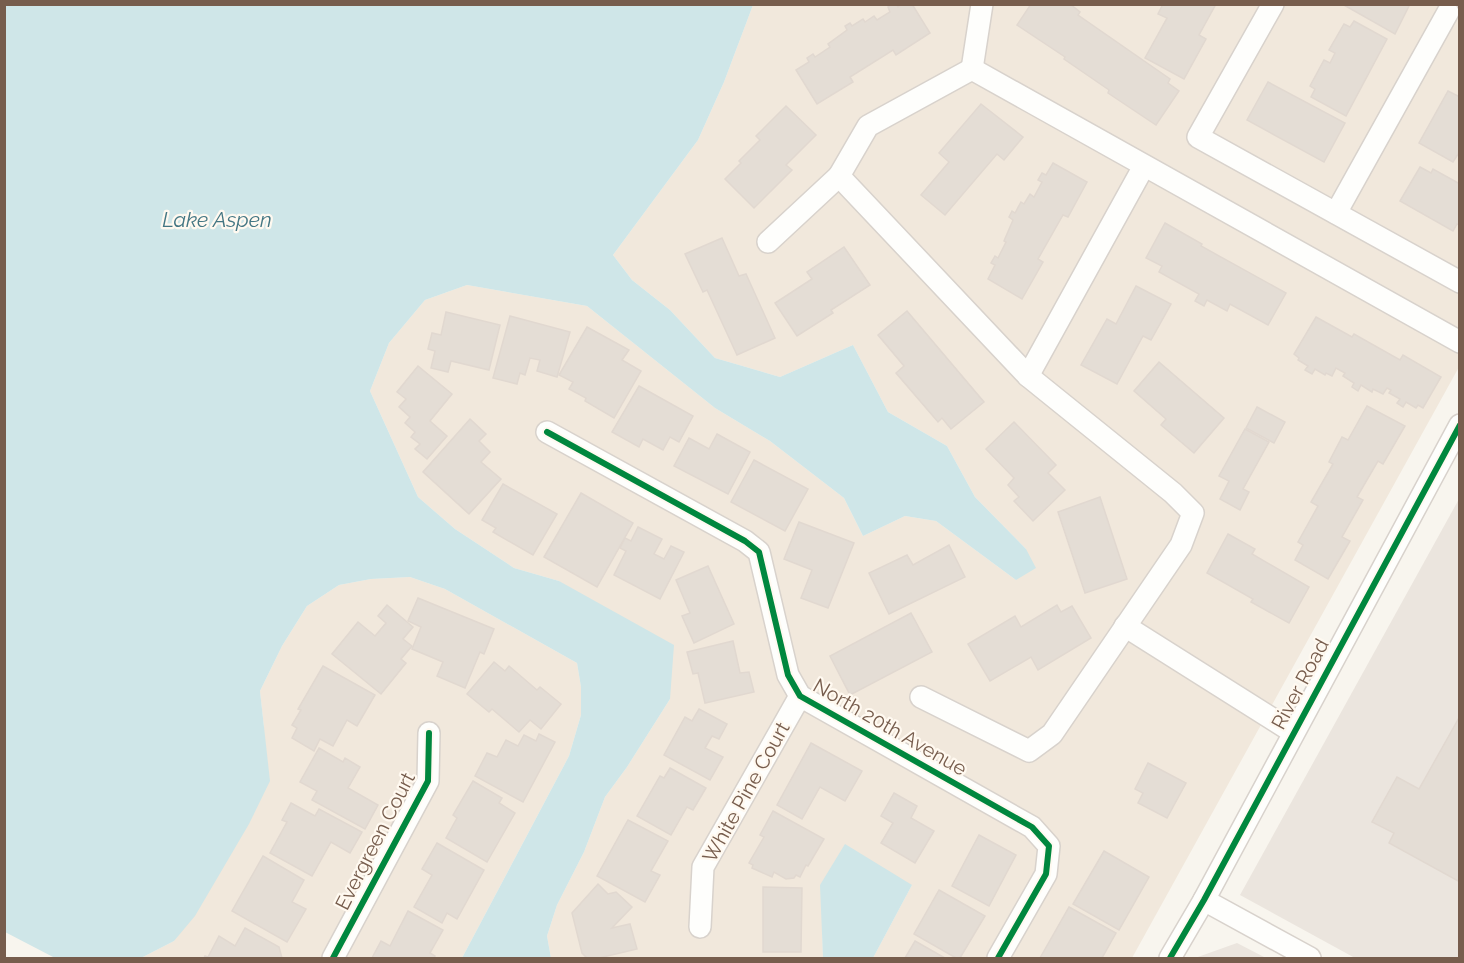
<svg xmlns="http://www.w3.org/2000/svg" width="1464" height="963" font-family="Raleway,sans-serif">
<rect width="100%" height="100%" fill="#f8f5ee"/>
<g fill="#f1e8dc">
<polygon points="753,5 1459,5 1459,367 1132,958 873,958 912,885 822,926 823,958 551,958 547,936 557,905 584,852 605,797 627,767 670,699 559,581 514,568 455,529 418,497 370,391 389,343 425,300 467,285 587,306 715,408 770,441 844,498 863,536 905,516 936,521 1016,580 1026,549 975,497 947,446 888,412 853,345 780,377 715,358 670,310 632,280 613,255 698,140 724,82"/>
<polygon points="410,577 445,589 577,663 581,687 581,715 569,756 462,958 141,958 174,941 264,727 260,691 282,646 307,606 339,585 371,579"/>
</g>
<g fill="#ebe5de">
<polygon points="1459,499 1459,958 1355,958 1240,895"/>
<polygon points="1237,943 1266,958 1195,958"/>
</g>
<g fill="#cfe6e8">
<polygon points="4,5 753,5 724,82 698,140 613,255 632,280 670,310 715,358 780,377 853,345 888,412 947,446 975,497 1026,549 1036,568 1016,580 936,521 905,516 863,536 844,498 770,441 715,408 587,306 467,285 425,300 389,343 370,391 418,497 455,529 514,568 559,581 674,645 670,699 627,767 605,797 584,852 557,905 547,936 551,958 462,958 569,756 581,715 581,687 577,663 445,589 410,577 371,579 339,585 307,606 282,646 260,691 270,781 249,824 195,916 174,941 141,958 55,958 5,932"/>
<polygon points="845,844 912,885 873,958 823,958 820,885"/>
</g>
<g fill="#e4ddd5" stroke="#e1d8d0" stroke-width="1.5">
<polygon points="892,4 896,4 898,7 902,4 912,4 930,33 896,55 893,50 850,77 853,82 817,104 796,70 809,62 807,58 813,54 815,57 830,47 828,44 847,30 845,26 850,23 852,26 863,19 865,22 874,16 877,20 890,12 888,7"/>
<polygon points="1031,4 1070,4 1080,12 1078,15 1170,79 1168,83 1179,91 1156,125 1108,93 1109,90 1064,59 1065,57 1017,25"/>
<polygon points="1163,4 1216,4 1199,35 1206,39 1184,79 1145,58 1167,18 1158,14"/>
<polygon points="1342,4 1410,4 1395,34"/>
<polygon points="1354,21 1387,39 1346,116 1311,97 1315,89 1310,86 1324,60 1330,63 1335,53 1329,50 1344,24 1350,27"/>
<polygon points="1268,82 1345,123 1324,162 1247,120"/>
<polygon points="1448,91 1460,97 1460,151 1453,162 1419,143"/>
<polygon points="981,104 1023,137 1004,160 997,154 945,215 921,195 949,162 939,153"/>
<polygon points="786,106 816,135 786,165 792,170 754,208 725,179 741,163 739,161 760,140 756,136"/>
<polygon points="1053,163 1087,182 1068,217 1063,215 1038,259 1043,262 1022,299 988,279 995,265 991,263 995,256 998,258 1006,242 1004,241 1013,220 1009,217 1012,211 1015,213 1021,202 1024,204 1030,194 1034,197 1042,182 1038,180 1042,173 1046,175"/>
<polygon points="1420,167 1431,173 1433,169 1460,184 1460,225 1457,224 1453,231 1400,201"/>
<polygon points="1165,223 1202,244 1201,246 1286,293 1268,325 1230,304 1227,311 1207,300 1204,306 1195,301 1199,294 1159,272 1162,266 1146,258"/>
<polygon points="722,238 739,276 746,274 775,338 737,355 707,290 703,292 685,254"/>
<polygon points="844,247 870,285 831,310 833,313 797,336 775,303 812,279 807,272"/>
<polygon points="1136,286 1171,304 1151,340 1143,336 1117,384 1081,365 1107,319 1116,324"/>
<polygon points="907,311 984,402 951,429 942,418 938,422 896,373 904,366 878,335"/>
<polygon points="446,312 500,325 489,370 451,361 448,372 431,368 435,351 428,349 432,333 441,335"/>
<polygon points="510,316 570,332 557,377 537,371 540,360 530,358 525,375 520,373 517,384 493,378"/>
<polygon points="1316,317 1352,337 1354,334 1400,360 1403,355 1441,377 1423,408 1418,405 1416,408 1406,402 1403,407 1397,403 1400,399 1389,393 1391,390 1387,388 1383,394 1373,389 1372,392 1361,385 1358,391 1352,387 1354,383 1343,376 1345,373 1336,368 1332,376 1326,373 1325,375 1315,369 1312,374 1305,370 1308,366 1298,360 1299,358 1294,354"/>
<polygon points="587,327 629,350 622,360 641,371 614,418 585,401 586,398 569,389 573,382 559,375"/>
<polygon points="1159,362 1224,418 1194,453 1161,425 1166,419 1134,391"/>
<polygon points="418,366 452,394 430,421 447,436 427,459 415,449 420,444 411,437 415,432 405,423 410,417 399,407 406,399 397,392"/>
<polygon points="639,386 693,416 679,442 670,437 663,450 643,439 639,447 612,432"/>
<polygon points="1367,406 1405,426 1383,464 1378,461 1357,497 1363,500 1342,537 1350,541 1328,579 1295,560 1303,545 1298,542 1318,506 1311,502 1333,464 1329,462 1342,437 1348,440"/>
<polygon points="1257,407 1285,422 1274,443 1246,428"/>
<polygon points="470,419 486,434 479,441 490,452 481,462 501,479 469,514 423,472"/>
<polygon points="1014,422 1056,465 1048,473 1065,490 1033,521 1014,501 1019,497 1008,485 1014,478 986,449"/>
<polygon points="1245,429 1269,442 1243,489 1249,492 1240,510 1220,499 1229,481 1219,476"/>
<polygon points="717,434 750,452 728,494 674,466 689,438 709,449"/>
<polygon points="754,460 808,489 785,531 731,502"/>
<polygon points="503,484 557,514 533,555 493,532 496,528 482,520"/>
<polygon points="581,493 633,523 597,587 544,557"/>
<polygon points="1100,497 1127,579 1085,593 1058,512"/>
<polygon points="799,522 854,543 828,608 801,598 812,570 784,559"/>
<polygon points="638,527 662,539 654,554 664,559 671,546 684,552 660,599 614,575 626,551 620,548 625,538 631,541"/>
<polygon points="1228,534 1255,549 1252,554 1309,587 1289,623 1251,602 1253,599 1207,573"/>
<polygon points="949,545 965,577 889,614 869,573 907,555 913,565"/>
<polygon points="708,566 734,624 694,643 682,616 690,613 676,580"/>
<polygon points="418,598 494,629 484,654 480,652 465,688 437,676 443,662 412,649 421,627 408,621"/>
<polygon points="387,605 413,627 403,639 412,646 401,659 406,663 381,694 332,654 358,622 375,636 386,623 378,616"/>
<polygon points="1057,605 1061,612 1072,606 1091,638 1038,670 1031,657 990,681 968,644 1015,616 1021,627"/>
<polygon points="911,613 932,652 850,695 830,656"/>
<polygon points="733,641 740,673 749,672 754,692 705,703 698,673 693,674 687,652"/>
<polygon points="494,662 505,671 509,666 537,690 540,687 561,704 541,729 530,720 519,732 492,709 489,712 467,694"/>
<polygon points="323,666 375,695 357,726 347,720 333,746 320,739 314,751 292,738 297,728 292,725 301,710 298,709"/>
<polygon points="699,709 727,724 719,739 712,736 705,748 723,757 710,780 664,755 685,717 692,721"/>
<polygon points="1460,716 1460,882 1389,843 1394,833 1372,822 1397,777 1419,789"/>
<polygon points="539,734 555,742 523,802 475,776 487,753 497,757 506,740 518,746 524,735 536,741"/>
<polygon points="811,743 862,771 845,801 820,787 802,819 777,805"/>
<polygon points="319,748 343,762 345,758 360,767 348,788 378,805 365,829 312,800 317,791 300,782"/>
<polygon points="1148,763 1186,783 1167,818 1138,803 1143,793 1135,789"/>
<polygon points="670,768 706,788 693,810 687,807 671,835 637,816 660,776 664,778"/>
<polygon points="473,781 502,798 499,803 515,813 487,862 446,838 457,818 453,815"/>
<polygon points="894,793 917,806 911,818 934,831 915,863 881,843 893,823 881,816"/>
<polygon points="291,803 315,816 319,809 362,832 350,853 331,842 312,876 270,853 287,822 282,820"/>
<polygon points="773,811 824,839 808,866 806,865 800,877 796,875 794,878 786,879 774,872 772,877 752,868 753,865 749,863 764,837 760,835"/>
<polygon points="628,820 668,841 651,871 660,875 645,902 597,876"/>
<polygon points="979,835 1016,855 989,906 952,886"/>
<polygon points="437,843 484,870 457,919 447,913 442,923 414,907 432,875 422,869"/>
<polygon points="1104,851 1149,877 1119,930 1073,904"/>
<polygon points="263,856 304,880 292,902 306,909 287,942 232,911"/>
<polygon points="598,884 608,894 616,892 632,907 612,928 630,924 637,949 599,958 587,958 582,953 572,913"/>
<polygon points="763,887 802,888 801,952 763,952"/>
<polygon points="939,890 985,916 960,958 956,958 914,934"/>
<polygon points="1069,907 1116,933 1102,958 1040,958"/>
<polygon points="408,911 443,930 430,953 435,956 434,958 372,958 381,941 390,946"/>
<polygon points="245,928 279,947 282,958 204,958 205,956 208,957 219,936 235,946"/>
<polygon points="915,941 945,958 905,958"/>
</g>
<g fill="none" stroke-linecap="round" stroke-linejoin="round">
<defs>
<g id="minor">
<polyline points="1273,4 1198,137 1460,282"/>
<polyline points="972,69 982,4"/>
<polyline points="1336,213 1448,12"/>
<polyline points="768,242 839,176"/>
<polyline points="1028,376 1144,166"/>
<polyline points="547,432 745,541 759,552 788,675 800,696 1032,827 1049,846 1046,874 998,958"/>
<polyline points="1125,626 1293,732"/>
<polyline points="921,697 1029,751 1052,734 1181,545 1193,513 1173,493 1028,376 839,176 868,126 972,69 1460,342"/>
<polyline points="1204,900 1310,958"/>
<polyline points="700,927 703,867 800,696"/>
<polyline points="333,958 428,781 429,733"/>
<polyline points="1170,958 1204,900 1460,425"/>
</g>
</defs>
<use href="#minor" stroke="#d8d2cc" stroke-width="24"/>
<use href="#minor" stroke="#fefefc" stroke-width="21"/>
<defs>
<g id="cycleway">
<polyline points="547,432 745,541 759,552 788,675 800,696 1032,827 1049,846 1046,874 998,958"/>
<polyline points="333,958 428,781 429,733"/>
<polyline points="1170,958 1204,900 1460,425"/>
</g>
</defs>
<use href="#cycleway" stroke="#fff9f0" stroke-width="10"/>
<use href="#cycleway" stroke="#00873e" stroke-width="6"/>
</g>
<g text-anchor="middle" dominant-baseline="central" stroke-width="4.5" stroke-linejoin="round" paint-order="stroke">
<g font-size="20" fill="#775d4d" stroke="#fff9f0">
<text transform="translate(1300 684) rotate(-62)">River Road</text>
<text transform="translate(890 727) rotate(30)">North 20th Avenue</text>
<text transform="translate(746 792) rotate(-61)">White Pine Court</text>
<text transform="translate(375 841) rotate(-63)">Evergreen Court</text>
</g>
<g font-size="21" font-style="italic" fill="#437683" stroke="#fff9f0">
<text x="217" y="219">Lake Aspen</text>
</g>
</g>
<rect width="1464" height="963" fill="none" stroke="#775d4d" stroke-width="12"/>
</svg>
